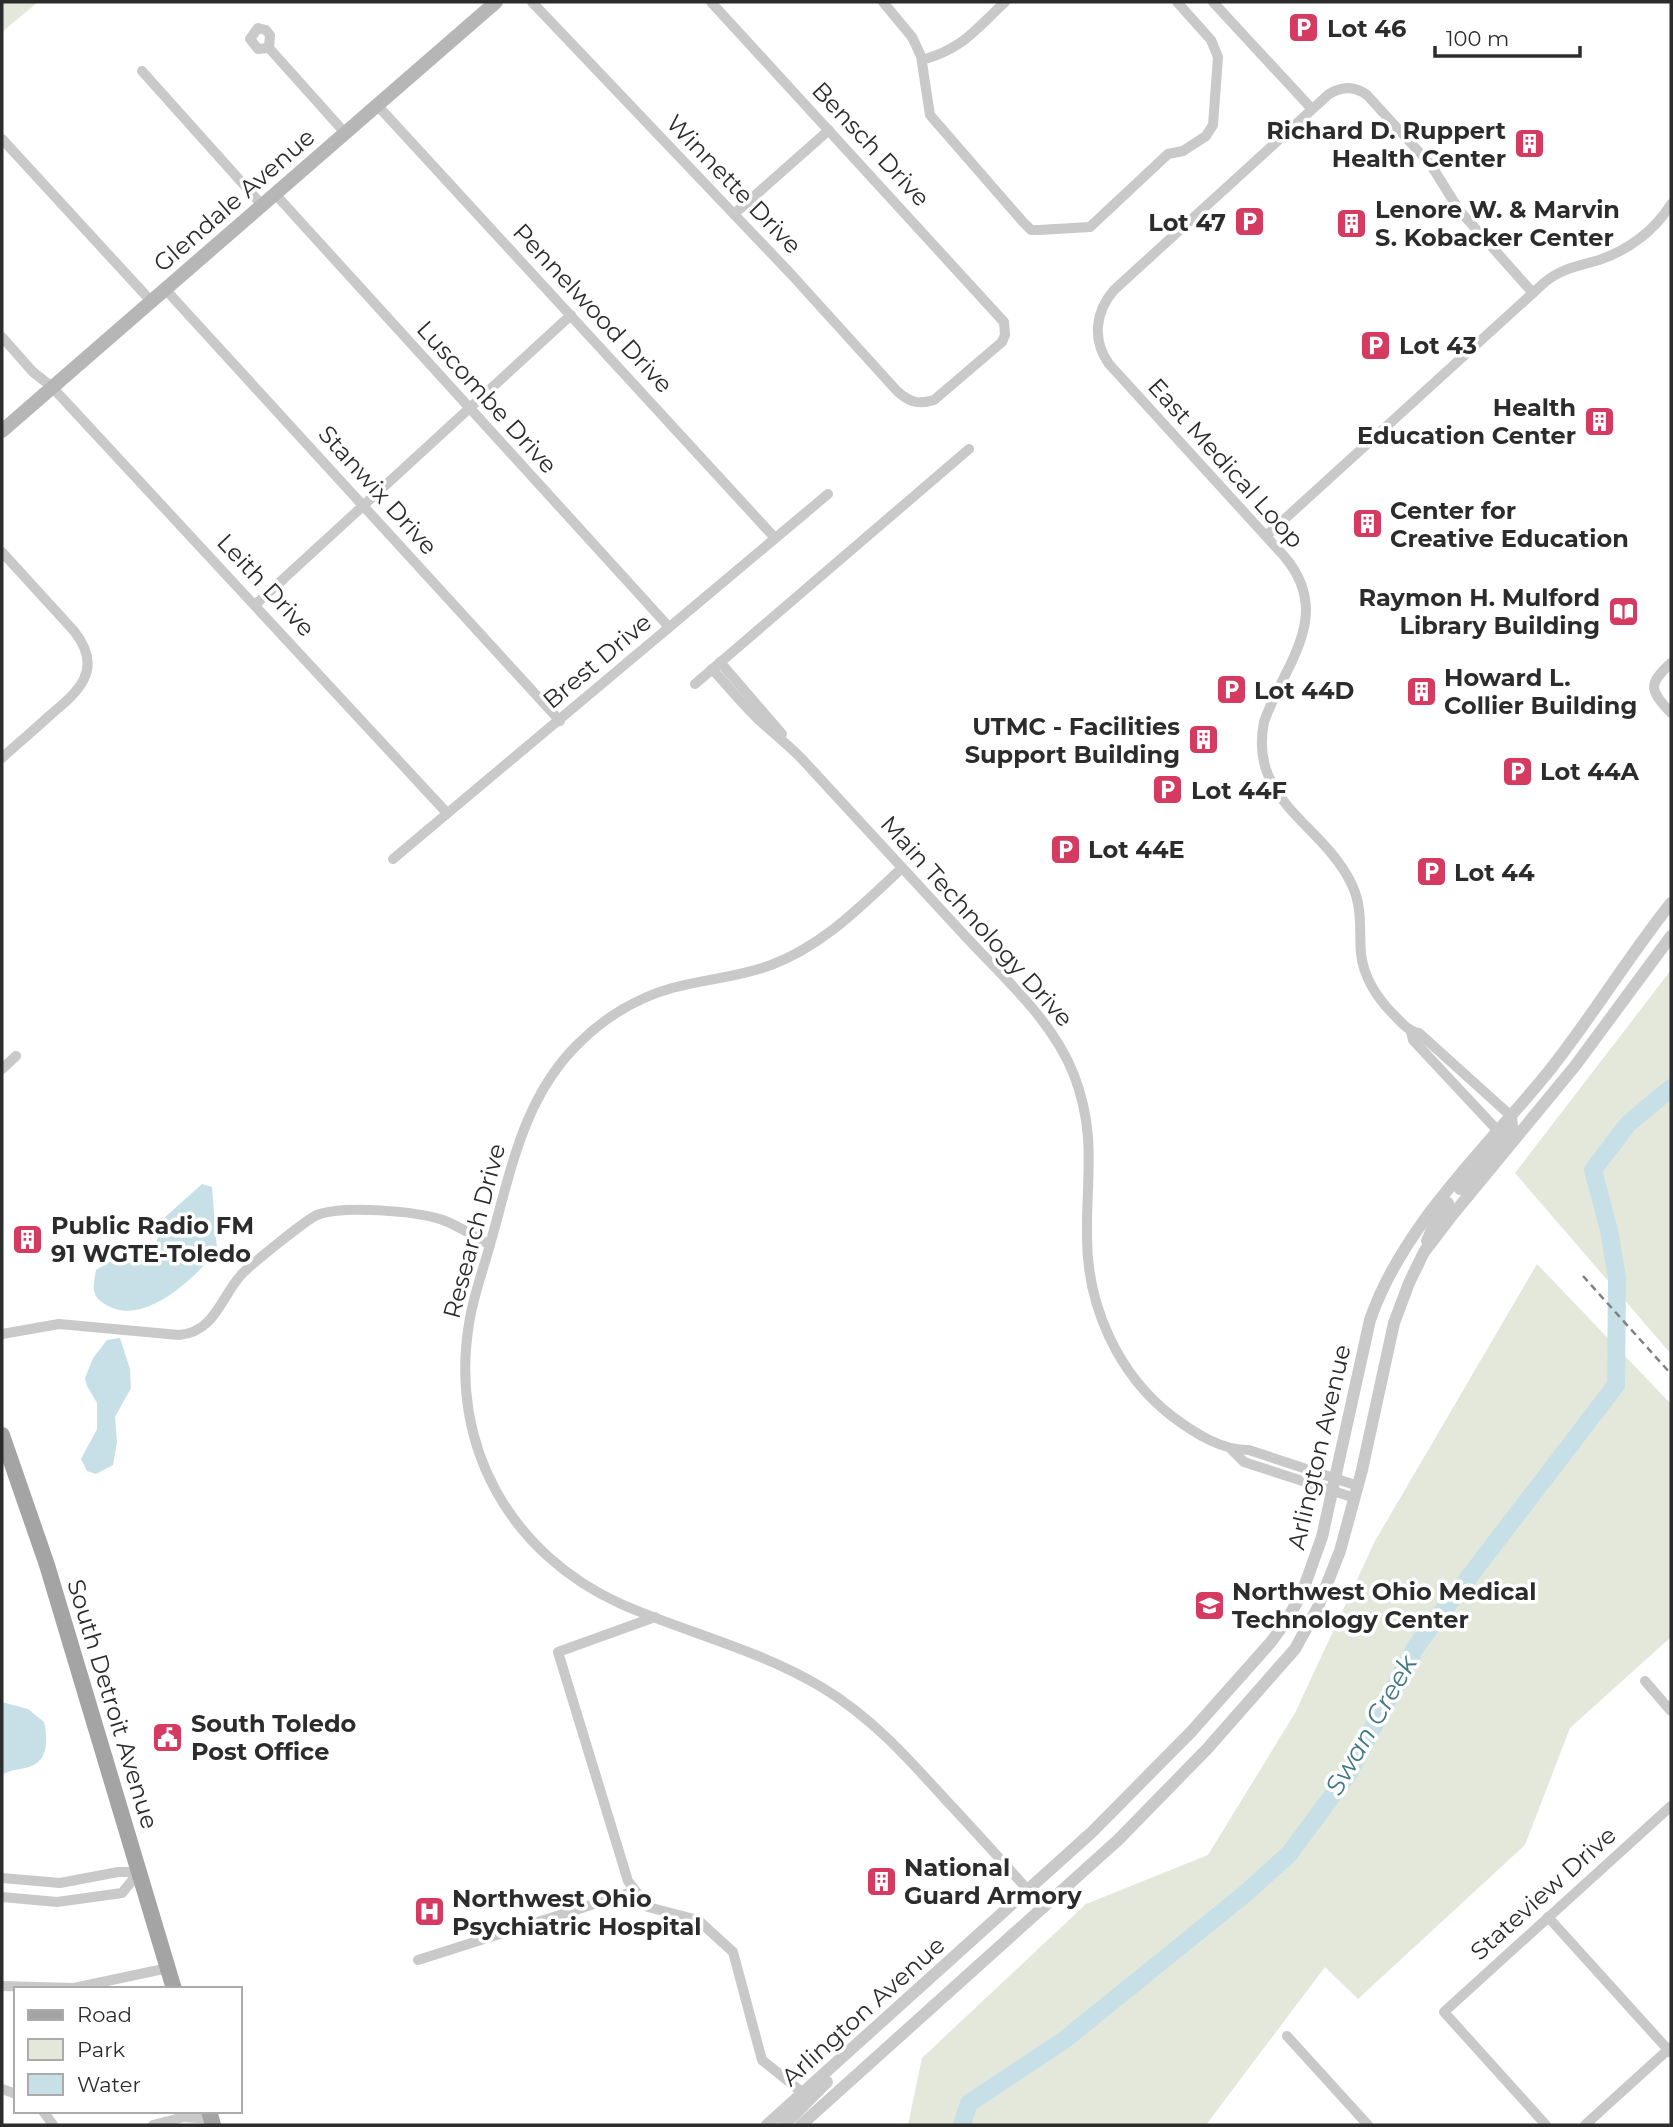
<svg xmlns="http://www.w3.org/2000/svg" width="1673" height="2127" font-family="Montserrat,sans-serif">
<rect width="100%" height="100%" fill="#fff"/>
<g fill="#e4e8da">
<polygon points="2,2 38,2 2,32"/>
<polygon points="1671,970 1671,1354 1515,1173"/>
<polygon points="1537,1264 1671,1404 1671,1637 1570,1728 1525,1845 1358,1999 1325,1967 1206,2125 908,2125 922,2058 1086,1904 1208,1855 1295,1713 1375,1541"/>
</g>
<g fill="#c7e0e7">
<path d="M202,1184L212,1187L217,1250C196,1277 146,1326 108,1306C90,1296 93,1288 96,1270L116,1258L139,1261L154,1251L163,1219Z"/>
<polygon points="120,1338 130,1369 131,1388 115,1417 117,1442 113,1465 96,1474 87,1471 81,1459 97,1429 97,1403 87,1386 85,1378 93,1358 107,1340"/>
<path d="M2,1702L28,1709L44,1722C48,1738 49,1761 29,1767C19,1770 11,1769 2,1775Z"/>
</g>
<g fill="none" stroke-linecap="round" stroke-linejoin="round">
<polyline stroke="#c7e0e7" stroke-width="18" points="962,2125 969,2103 1063,2041 1246,1893 1289,1854 1347,1776 1417,1645 1616,1385 1617,1278 1609,1230 1593,1170 1628,1124 1671,1088"/>
<g stroke="#c9c9c9" stroke-width="10">
<path d="M532,2L790,273L897,391C909,402 918,405 934,400L1002,342L1005,335L1004,322L711,2"/>
<polyline points="883,2 912,37 921,56 930,115 1023,222 1031,230 1039,230 1090,227 1168,154 1183,151 1206,136 1213,125 1218,57 1211,40 1177,2"/>
<polyline points="1213,2 1312,109"/>
<polyline points="269,48 258,49 250,39 258,28 266,30 270,35 269,48 346,134"/>
<path d="M922,60C963,49 976,29 1005,2"/>
<polyline points="142,71 263,206"/>
<polyline points="378,106 775,538"/>
<polyline points="2,139 151,301"/>
<polyline points="276,195 669,627"/>
<polyline points="734,214 829,130"/>
<polyline points="165,289 560,721"/>
<polyline points="2,337 33,372 52,387 447,813"/>
<path d="M1266,536L1545,282C1562,268 1579,266 1599,260C1629,250 1655,230 1671,204"/>
<path d="M2,552L74,631C105,670 78,692 48,717C33,731 17,744 2,758"/>
<polyline points="256,604 571,315"/>
<polyline points="720,662 782,734"/>
<path d="M1671,663C1647,685 1650,690 1671,713"/>
<path d="M712,669C728,686 742,704 759,720C773,733 788,745 802,759C857,818 912,879 967,938C1006,980 1053,1021 1074,1075C1097,1135 1086,1177 1087,1237C1087,1306 1118,1375 1173,1417C1196,1434 1221,1450 1249,1450L1358,1486"/>
<polyline points="695,684 969,449"/>
<polyline points="393,859 828,494"/>
<path d="M902,868C862,905 824,945 771,965C739,977 705,979 672,988C637,998 604,1018 579,1043C524,1096 511,1170 491,1241C484,1268 473,1296 469,1324C449,1445 510,1554 621,1604C687,1633 761,1650 823,1688C871,1717 907,1757 944,1798C978,1834 1011,1871 1044,1908"/>
<polyline points="1411,1032 1413,1040 1498,1131"/>
<polyline points="2,1069 16,1056"/>
<path d="M1511,1116L1419,1033C1408,1031 1402,1023 1394,1015C1377,998 1364,979 1361,954C1359,931 1363,908 1352,885C1324,824 1248,802 1264,722C1284,664 1335,616 1284,556L1109,364C1092,340 1095,312 1114,290L1329,94C1342,86 1355,86 1367,95L1431,165L1459,210L1533,293"/>
<path d="M2,1334L59,1324L179,1335C215,1332 221,1297 241,1275C249,1266 307,1219 317,1215C343,1205 416,1211 443,1220C459,1226 475,1237 490,1245"/>
<polyline points="1232,1450 1244,1462 1355,1498"/>
<polyline points="655,1617 558,1652 628,1881 648,1907 698,1920 733,1952 762,2060 803,2093"/>
<polyline points="1645,1681 1671,1711"/>
<polyline points="2,1878 60,1883 118,1872 139,1872"/>
<polyline points="2,1897 57,1902 122,1893 139,1872"/>
<polyline points="1548,1917 1671,2053"/>
<polyline points="418,1960 635,1891"/>
<polyline points="2,1986 74,1988 168,1968"/>
<polyline points="1287,2036 1368,2125"/>
<polyline points="2,2089 16,2094"/>
<polyline points="43,2111 53,2125"/>
<polyline points="153,2125 184,2117 211,2119"/>
<polyline points="1546,2125 1444,2012 1671,1806"/>
<polyline points="1585,2125 1671,2047"/>
</g>
<g stroke="#c9c9c9" stroke-width="12">
<polyline points="1460,1189 1507,1136 1512,1127 1511,1116"/>
<polyline points="1427,1241 1437,1218 1448,1203"/>
<path d="M767,2125L1092,1832L1191,1732L1271,1642L1287,1620L1302,1593L1322,1537L1370,1320C1403,1224 1486,1149 1549,1071C1592,1017 1628,957 1671,903"/>
<polyline points="784,2125 827,2082"/>
<polyline points="801,2125 1118,1840 1207,1749 1295,1649 1317,1609 1340,1551 1362,1470 1394,1323 1409,1283 1424,1252 1450,1218 1575,1066 1671,936"/>
</g>
<polyline stroke="#b6b6b6" stroke-width="14" points="2,431 496,2"/>
<g stroke="#a4a4a4" stroke-width="16">
<polyline points="2,1435 47,1565 174,1989"/>
<polyline points="209,2111 213,2125"/>
</g>
<polyline stroke="#818181" stroke-width="2.5" stroke-dasharray="7 5" stroke-linecap="butt" points="1583,1276 1671,1374"/>
</g>
<defs>
<symbol id="parking-square" viewBox="-11 -11 22 22"><rect x="-9" y="-9" width="18" height="18" rx="4" fill="#d53b60" stroke="#fff"/><path d="M-3.5-5.5H1a3.5 3.5 0 0 1 0 7H-1V5.5H-3.5ZM-1-3.4V-.6H.8a1.4 1.4 0 0 0 0-2.8Z" fill="#fff"/></symbol>
<symbol id="building-square" viewBox="-11 -11 22 22"><rect x="-9" y="-9" width="18" height="18" rx="4" fill="#d53b60" stroke="#fff"/><path d="M-4-6H4V6H1V3H-1V6H-4ZM-2.5-4.3h1.7v1.8h-1.7ZM.8-4.3h1.7v1.8H.8ZM-2.5-1h1.7V.8h-1.7ZM.8-1h1.7V.8H.8Z" fill="#fff"/></symbol>
<symbol id="library-square" viewBox="-11 -11 22 22"><rect x="-9" y="-9" width="18" height="18" rx="4" fill="#d53b60" stroke="#fff"/><path d="M-6-4Q-3-5.5-.7-3.5V5Q-3 3-6 4ZM6-4Q3-5.5 .7-3.5V5Q3 3 6 4Z" fill="#fff"/></symbol>
<symbol id="university-square" viewBox="-11 -11 22 22"><rect x="-9" y="-9" width="18" height="18" rx="4" fill="#d53b60" stroke="#fff"/><path d="M0-5L7-2L0 1L-7-2ZM-4 1L0 2.5L4 1V4Q0 6-4 4Z" fill="#fff"/></symbol>
<symbol id="civic-square" viewBox="-11 -11 22 22"><rect x="-9" y="-9" width="18" height="18" rx="4" fill="#d53b60" stroke="#fff"/><path d="M-.6-6.5H3V-4.5H.6V-3L4-1V1h2V6H-6V1h2V-1L-.6-3ZM-1.2 2.5V6h2.4V2.5Z" fill="#fff"/></symbol>
<symbol id="hospital-square" viewBox="-11 -11 22 22"><rect x="-9" y="-9" width="18" height="18" rx="4" fill="#d53b60" stroke="#fff"/><path d="M-5-5h3v3.5h4V-5h3V5h-3V1.5h-4V5h-3Z" fill="#fff"/></symbol>
</defs>
<g fill-rule="evenodd">
<use href="#parking-square" x="1286" y="10" width="35" height="35"/>
<use href="#building-square" x="1512" y="126" width="35" height="35"/>
<use href="#parking-square" x="1232" y="204" width="35" height="35"/>
<use href="#building-square" x="1334" y="206" width="35" height="35"/>
<use href="#parking-square" x="1358" y="328" width="35" height="35"/>
<use href="#building-square" x="1582" y="404" width="35" height="35"/>
<use href="#building-square" x="1350" y="506" width="35" height="35"/>
<use href="#library-square" x="1606" y="594" width="35" height="35"/>
<use href="#parking-square" x="1214" y="672" width="35" height="35"/>
<use href="#building-square" x="1404" y="674" width="35" height="35"/>
<use href="#building-square" x="1186" y="722" width="35" height="35"/>
<use href="#parking-square" x="1500" y="754" width="35" height="35"/>
<use href="#parking-square" x="1150" y="772" width="35" height="35"/>
<use href="#parking-square" x="1048" y="832" width="35" height="35"/>
<use href="#parking-square" x="1414" y="854" width="35" height="35"/>
<use href="#building-square" x="10" y="1222" width="35" height="35"/>
<use href="#university-square" x="1192" y="1588" width="35" height="35"/>
<use href="#civic-square" x="150" y="1720" width="35" height="35"/>
<use href="#building-square" x="864" y="1864" width="35" height="35"/>
<use href="#hospital-square" x="412" y="1894" width="35" height="35"/>
</g>
<g text-anchor="middle" dominant-baseline="central" stroke-width="7" stroke-linejoin="round" paint-order="stroke">
<g font-size="24" font-weight="bold" fill="#2c2c2c" stroke="#fff" text-anchor="start">
<text x="1327" y="28">Lot 46</text>
<text x="1506" y="130" text-anchor="end">Richard D. Ruppert<tspan x="1506" dy="28">Health Center</tspan></text>
<text x="1375" y="209">Lenore W. &amp; Marvin<tspan x="1375" dy="28">S. Kobacker Center</tspan></text>
<text x="1226" y="222" text-anchor="end">Lot 47</text>
<text x="1399" y="345">Lot 43</text>
<text x="1576" y="407" text-anchor="end">Health<tspan x="1576" dy="28">Education Center</tspan></text>
<text x="1390" y="510">Center for<tspan x="1390" dy="28">Creative Education</tspan></text>
<text x="1600" y="597" text-anchor="end">Raymon H. Mulford<tspan x="1600" dy="28">Library Building</tspan></text>
<text x="1444" y="677">Howard L.<tspan x="1444" dy="28">Collier Building</tspan></text>
<text x="1254" y="690">Lot 44D</text>
<text x="1180" y="726" text-anchor="end">UTMC - Facilities<tspan x="1180" dy="28">Support Building</tspan></text>
<text x="1540" y="771">Lot 44A</text>
<text x="1191" y="790">Lot 44F</text>
<text x="1088" y="849">Lot 44E</text>
<text x="1454" y="872">Lot 44</text>
<text x="51" y="1225">Public Radio FM<tspan x="51" dy="28">91 WGTE-Toledo</tspan></text>
<text x="1232" y="1591">Northwest Ohio Medical<tspan x="1232" dy="28">Technology Center</tspan></text>
<text x="191" y="1723">South Toledo<tspan x="191" dy="28">Post Office</tspan></text>
<text x="904" y="1867">National<tspan x="904" dy="28">Guard Armory</tspan></text>
<text x="452" y="1898">Northwest Ohio<tspan x="452" dy="28">Psychiatric Hospital</tspan></text>
</g>
<g font-size="24" fill="#2c2c2c" stroke="#fff">
<text transform="translate(871 144) rotate(47)">Bensch Drive</text>
<text transform="translate(734 184) rotate(46)">Winnette Drive</text>
<text transform="translate(234 200) rotate(-41)">Glendale Avenue</text>
<text transform="translate(593 308) rotate(47)">Pennelwood Drive</text>
<text transform="translate(487 397) rotate(48)">Luscombe Drive</text>
<text transform="translate(1226 463) rotate(48)">East Medical Loop</text>
<text transform="translate(378 490) rotate(48)">Stanwix Drive</text>
<text transform="translate(266 585) rotate(47)">Leith Drive</text>
<text transform="translate(597 661) rotate(-40)">Brest Drive</text>
<text transform="translate(977 921) rotate(48)">Main Technology Drive</text>
<text transform="translate(474 1231) rotate(-75)">Research Drive</text>
<text transform="translate(1319 1447) rotate(-77)">Arlington Avenue</text>
<text transform="translate(113 1704) rotate(73)">South Detroit Avenue</text>
<text transform="translate(1543 1893) rotate(-42)">Stateview Drive</text>
<text transform="translate(863 2011) rotate(-42)">Arlington Avenue</text>
</g>
<g font-size="26" font-style="italic" fill="#417786" stroke="#fff">
<text transform="translate(1371 1725) rotate(-60)">Swan Creek</text>
</g>
</g>
<rect width="1673" height="2127" fill="none" stroke="#2c2c2c" stroke-width="7"/>
<rect x="14" y="1987" width="228" height="126" fill="#ffffff" stroke="#ababab" stroke-width="2"/>
<rect x="28" y="2010" width="35" height="10" fill="#a4a4a4" stroke="#ababab" stroke-width="2"/>
<text x="77" y="2022" font-size="21" fill="#2c2c2c">Road</text>
<rect x="28" y="2039" width="35" height="21" fill="#e4e8da" stroke="#ababab" stroke-width="2"/>
<text x="77" y="2057" font-size="21" fill="#2c2c2c">Park</text>
<rect x="28" y="2074" width="35" height="21" fill="#c7e0e7" stroke="#ababab" stroke-width="2"/>
<text x="77" y="2092" font-size="21" fill="#2c2c2c">Water</text>
<path d="M1435 46v10h145v-10" fill="none" stroke="#2c2c2c" stroke-width="3.5"/>
<text x="1446" y="46" font-size="21" fill="#2c2c2c" stroke="#ffffff" stroke-width="5" paint-order="stroke">100 m</text>
</svg>
